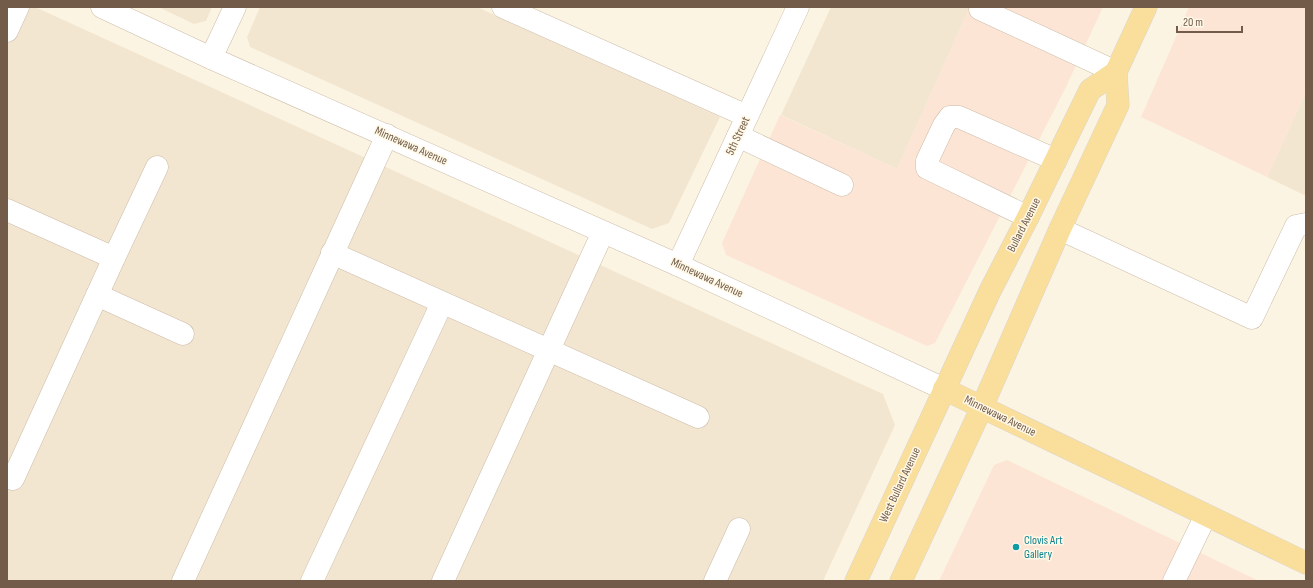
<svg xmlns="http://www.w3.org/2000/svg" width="1313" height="588" font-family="'Sofia Sans Condensed',sans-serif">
<rect width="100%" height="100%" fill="#fcf4e2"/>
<g fill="#f3e6d0">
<polygon points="7,7 35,7 883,394 895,425 823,581 7,581"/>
<polygon points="158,7 212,7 206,21 194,24"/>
<polygon points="260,7 477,7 720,117 669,223 652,229 250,47 247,37"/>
<polygon points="831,7 970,7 897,169 781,115"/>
<polygon points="1306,92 1306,196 1267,177"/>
</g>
<g fill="#fce5d5">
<polygon points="970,7 1103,7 1066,87 935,343 927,346 726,255 722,243 780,115 897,169"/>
<polygon points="1189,7 1306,7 1306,92 1267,177 1141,117"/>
<polygon points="1007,460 1259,581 939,581 994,465"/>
</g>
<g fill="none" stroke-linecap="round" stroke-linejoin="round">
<defs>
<g id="minor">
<polyline points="102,7 211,58 678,265 944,389"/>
<polyline points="503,7 747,116"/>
<polyline points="980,9 1116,72"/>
<polyline points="7,31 18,7"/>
<polyline points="211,58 235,7"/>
<polyline points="738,136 842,185"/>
<polyline points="7,210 114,258 13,479 7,477"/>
<polyline points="1028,217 927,168 927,161 944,125 950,117 959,117 1056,160"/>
<polyline points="1060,229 1252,318 1296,226 1306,224"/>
<polyline points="332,253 698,417"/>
<polyline points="114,258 157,167"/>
<polyline points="678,265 798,7"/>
<polyline points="97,295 183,334"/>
<polyline points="183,581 387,135"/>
<polyline points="312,581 442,303"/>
<polyline points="443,581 603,232"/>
<polyline points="715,581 739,529"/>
<polyline points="1174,581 1206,515"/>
</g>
<g id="major">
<polyline points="944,389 1306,563"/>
<polyline points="856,581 990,291 1028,217 1090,90 1116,72"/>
<polyline points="901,581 982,407 1060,229 1118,105 1116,72 1146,7"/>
</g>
</defs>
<use href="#minor" stroke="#ccbca9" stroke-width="23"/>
<use href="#major" stroke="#dad5d0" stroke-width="23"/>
<use href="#minor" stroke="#fff" stroke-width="22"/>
<use href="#major" stroke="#f9df9b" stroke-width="22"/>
</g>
<circle fill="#0f9aa8" stroke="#fff8e7" stroke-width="1.5" cx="1016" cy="547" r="4"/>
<g text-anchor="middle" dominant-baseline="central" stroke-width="3" stroke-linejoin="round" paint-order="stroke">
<g font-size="12" fill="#725c49" stroke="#fff8e7">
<text transform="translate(738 136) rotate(-65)">5th Street</text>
<text transform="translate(411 146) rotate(24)">Minnewawa Avenue</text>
<text transform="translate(1024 225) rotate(-63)">Bullard Avenue</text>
<text transform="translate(707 278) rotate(25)">Minnewawa Avenue</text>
<text transform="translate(1000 416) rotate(26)">Minnewawa Avenue</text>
<text transform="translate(900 485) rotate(-65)">West Bullard Avenue</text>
</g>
<g font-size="12" fill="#0d838f" stroke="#fff8e7" text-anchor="start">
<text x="1024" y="540">Clovis Art<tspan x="1024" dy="14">Gallery</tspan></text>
</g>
</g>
<rect width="1313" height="588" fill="none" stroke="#725c49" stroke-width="16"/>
<path d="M1177 26v6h65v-6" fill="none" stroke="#725c49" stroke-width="2"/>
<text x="1183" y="26" font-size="12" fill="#725c49" stroke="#fff8e7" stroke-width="3" paint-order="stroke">20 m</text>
</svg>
